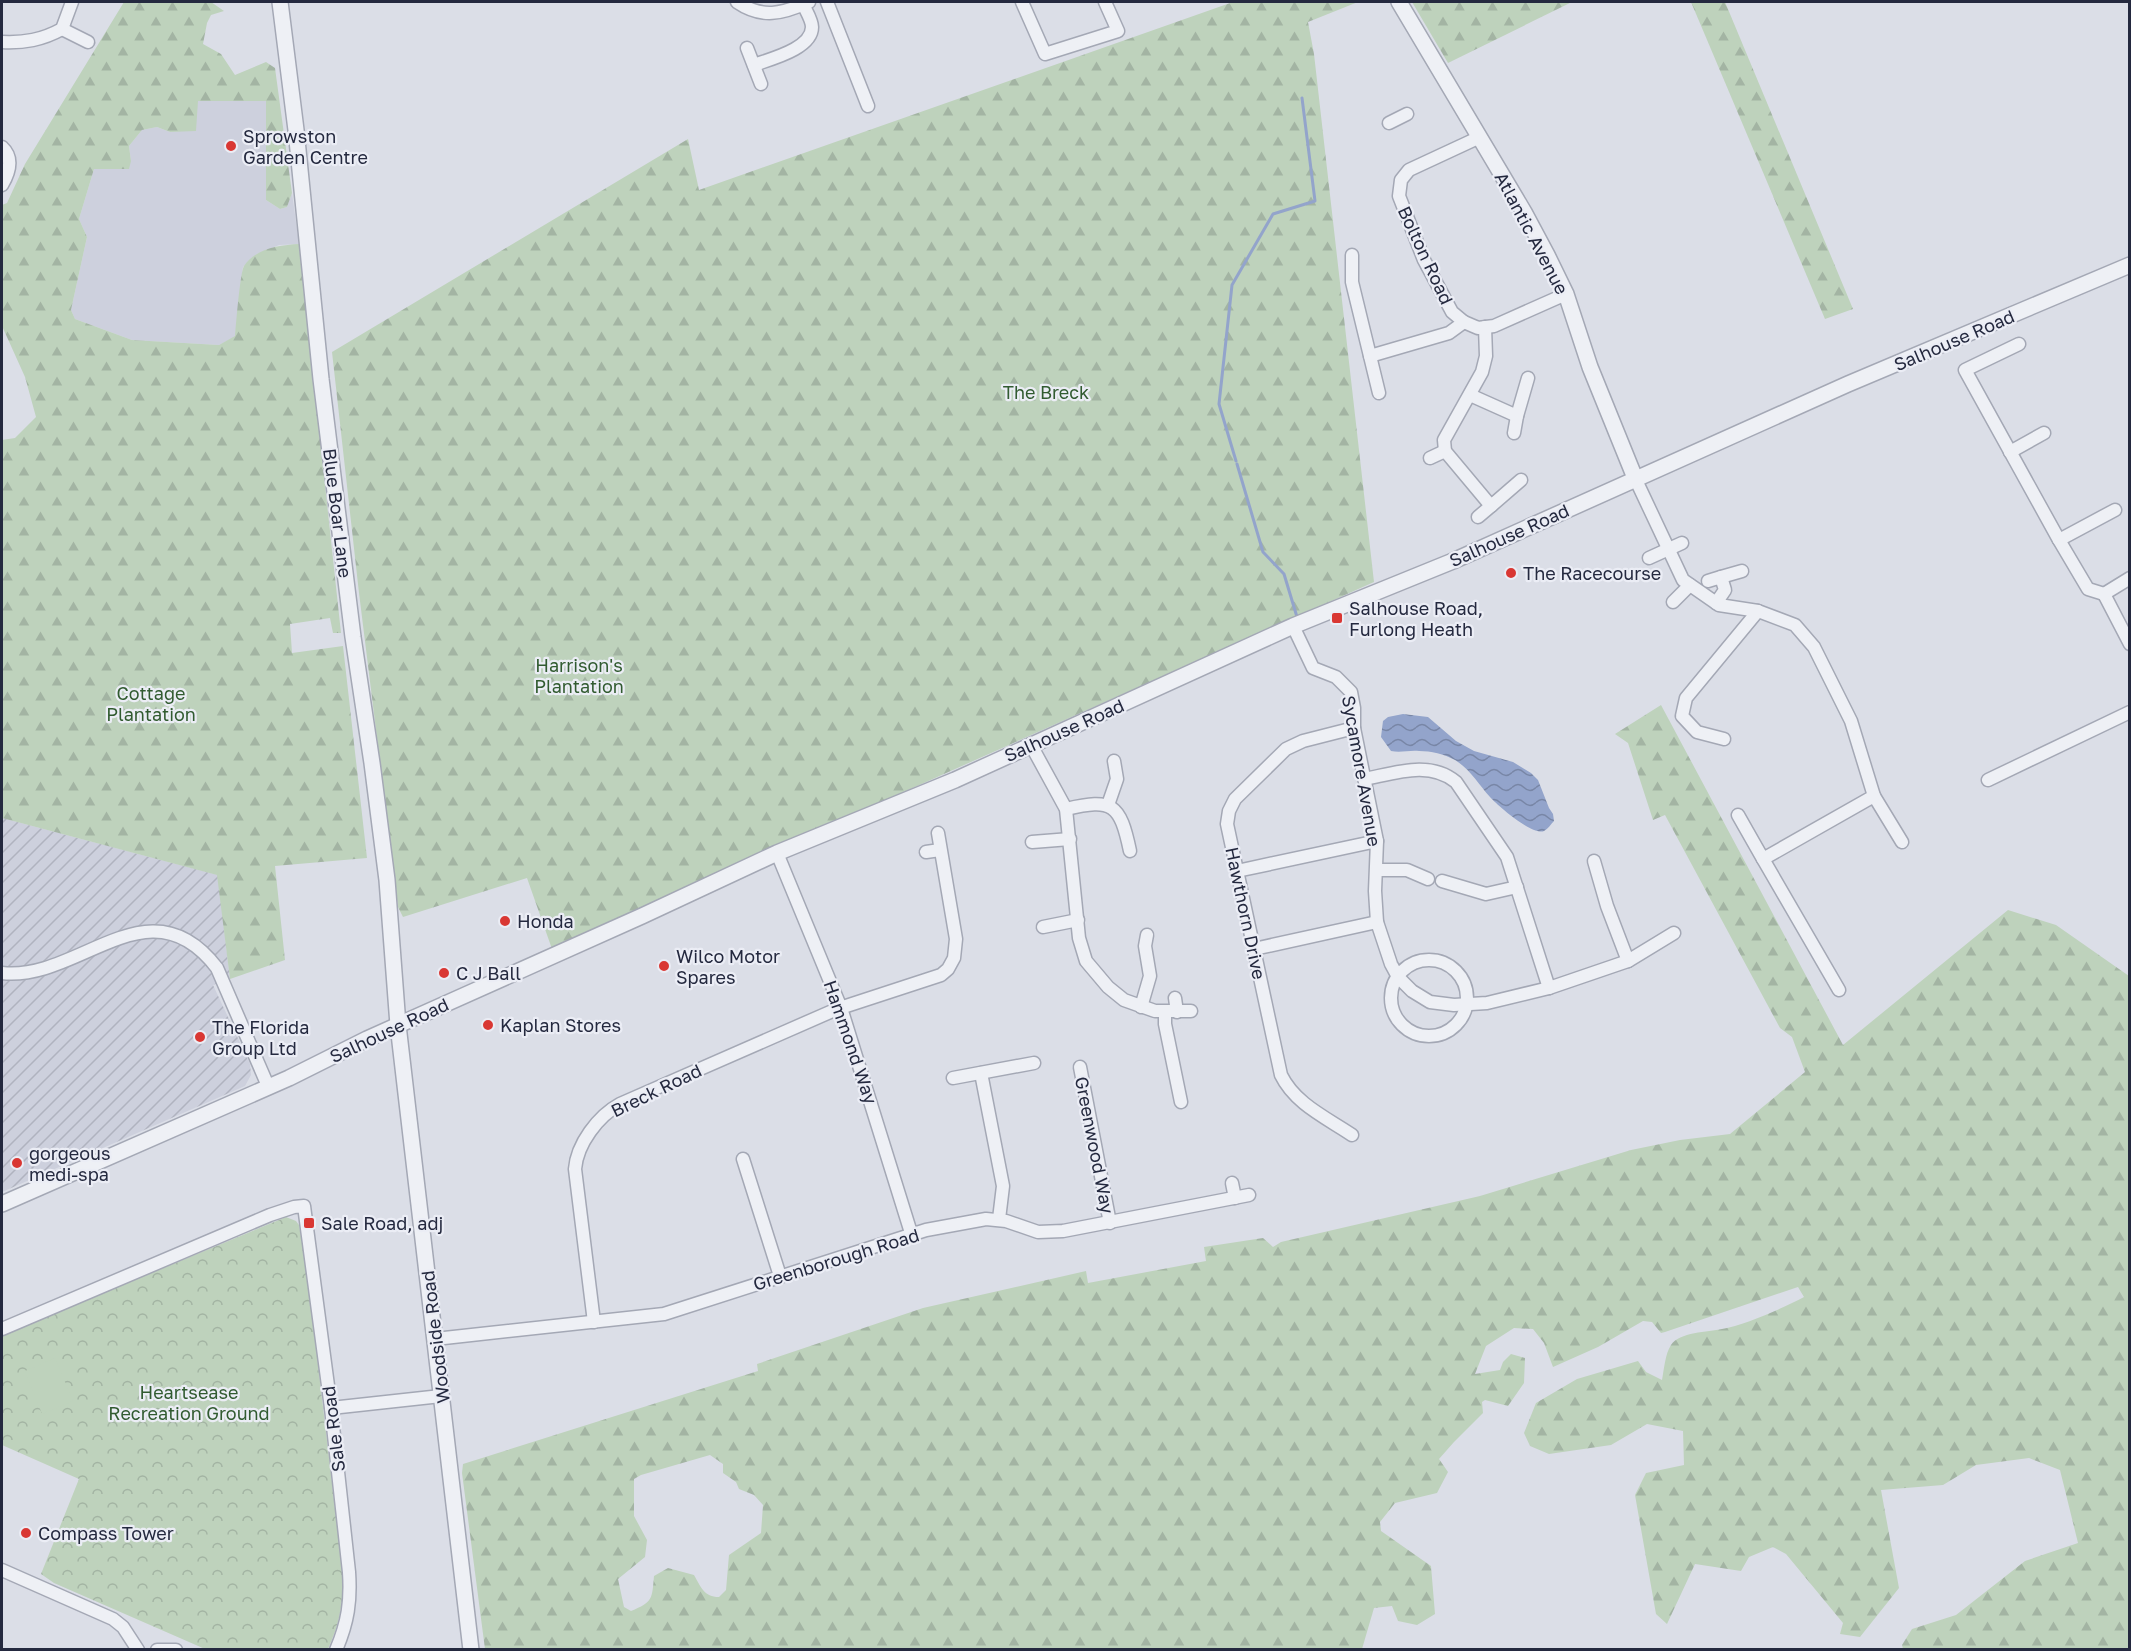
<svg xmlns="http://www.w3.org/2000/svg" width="2131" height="1651" font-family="'Golos Text',sans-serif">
<defs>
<pattern id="industrial-furrows" width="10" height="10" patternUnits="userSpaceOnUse" patternTransform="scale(1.5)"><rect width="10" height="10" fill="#cdd0dd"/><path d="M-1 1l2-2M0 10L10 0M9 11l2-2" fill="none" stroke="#b0b3bf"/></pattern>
<pattern id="forest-firs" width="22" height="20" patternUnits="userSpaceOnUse" patternTransform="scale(1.5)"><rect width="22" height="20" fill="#bed2bc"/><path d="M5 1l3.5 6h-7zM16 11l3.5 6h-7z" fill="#a3b4a3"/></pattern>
<pattern id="park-crowns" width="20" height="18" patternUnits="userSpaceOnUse" patternTransform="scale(1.5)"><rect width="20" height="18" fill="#bed2bc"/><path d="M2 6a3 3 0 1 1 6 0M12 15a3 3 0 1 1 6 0" fill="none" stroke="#a3b4a3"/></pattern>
<pattern id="water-waves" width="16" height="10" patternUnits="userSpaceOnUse" patternTransform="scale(1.5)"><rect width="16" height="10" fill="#93a4cb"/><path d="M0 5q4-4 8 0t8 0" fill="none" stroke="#7886a6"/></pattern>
</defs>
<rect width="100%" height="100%" fill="#dbdee7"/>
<polygon fill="#cdd0dd" points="197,101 266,101 266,200 280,209 287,207 292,193 299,244 279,245 257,254 243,267 235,337 219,345 132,340 75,319 71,310 87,237 79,219 94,169 131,161 129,146 142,130 157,127 170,132"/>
<polygon fill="url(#industrial-furrows)" points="2,818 218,875 230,979 213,985 250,1064 251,1075 245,1086 2,1192"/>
<g fill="url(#forest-firs)" fill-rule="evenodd">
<path d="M124,2H211L224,11L211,15L207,23L203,44L221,54L235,75L266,62L275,68L292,193L287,207L280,209L266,200V101H198L196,131L170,132L157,127L142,130L129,146L131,161L129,169H94L79,219L87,237L71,310L75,319L132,340L219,345L235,336C236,325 240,273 244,266C256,248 280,245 299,244L341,633H333L330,618L290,624L292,653L343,646L367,858L275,866L285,960L230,979L217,875L2,818V440L15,438L36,417L25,377L2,326V205L7,203L25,164Z"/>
<polygon points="1233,2 1358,2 1308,22 1314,54 1374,582 552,949 527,878 403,917 398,907 359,593 332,352 688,139 699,190"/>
<polygon points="1412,2 1572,2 1448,63"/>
<polygon points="1691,2 1725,2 1853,309 1825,319"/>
<path d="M1661,705L1843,1045L2008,910L2056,925L2129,976V1649H1903L1902,1645L1912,1629L1956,1615L2025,1561L2078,1543L2060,1470L2029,1458L1976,1465L1943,1485L1881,1490L1899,1588L1860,1637L1840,1634L1843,1623L1786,1554L1773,1547L1749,1557L1741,1571L1695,1564L1667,1624L1656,1614L1635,1495L1646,1473L1684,1465L1683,1431L1647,1424L1611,1445L1549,1454L1530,1446L1524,1433L1536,1403L1577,1379L1638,1361L1646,1372L1662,1380C1664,1370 1665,1354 1671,1345C1679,1332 1708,1332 1722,1329C1745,1325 1783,1308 1804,1297L1798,1287L1665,1332L1661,1333L1652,1322L1643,1321L1598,1347L1553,1367L1544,1343L1533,1329L1514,1328L1486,1346L1475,1374L1500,1370L1503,1362L1511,1354L1525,1358L1524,1383L1508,1406L1485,1400L1482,1402L1483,1413L1454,1442L1439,1459L1448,1472L1437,1493L1395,1503L1380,1522L1381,1531L1431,1566L1435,1614L1417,1625L1398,1621L1392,1606L1374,1608L1362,1649H485L462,1473L463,1464L758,1371L757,1364L923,1308L1086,1271L1088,1283L1206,1261L1204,1247L1263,1238L1273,1247L1281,1242L1480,1196L1631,1150L1680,1140L1730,1134L1805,1072L1792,1037L1780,1028L1665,815L1653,820L1628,743L1615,734ZM710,1455L723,1464V1473L736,1482L739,1489L754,1495L763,1505L761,1533L729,1555L726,1590L719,1597C704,1597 701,1587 694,1575L668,1568L654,1576C652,1599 653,1602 631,1611L624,1607L618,1579L645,1557L647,1540L634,1516V1479L641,1475Z"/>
</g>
<path fill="url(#park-crowns)" d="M286,1217L296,1221L299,1225L307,1271L342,1568C344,1600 341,1620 328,1649H205L54,1583L41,1574L79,1479L2,1445V1335Z"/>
<polygon fill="#bed2bc" points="55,1358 73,1401 42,1414 25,1371"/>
<path fill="url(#water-waves)" d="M1403,714L1428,717L1456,741L1474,751L1513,762L1531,773L1538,780L1549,808L1553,814L1554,821C1551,824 1548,829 1544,831C1533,836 1498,806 1490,797C1479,785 1470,769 1455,760C1444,754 1431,751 1419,751C1409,750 1401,753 1391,751L1381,737L1383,721L1388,717Z"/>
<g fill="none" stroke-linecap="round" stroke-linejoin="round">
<g stroke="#93a4cb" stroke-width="3">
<polyline points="1236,461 1219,404 1232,285 1273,214 1315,201 1302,98"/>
<polyline points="1237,464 1263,552 1284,574 1297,617"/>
</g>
<defs>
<g id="minor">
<path d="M737,2C762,19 782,14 809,2"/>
<polyline points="827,2 868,106"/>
<polyline points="1022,2 1045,54 1118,31 1105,2"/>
<polyline points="62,29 88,42"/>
<path d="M2,42C24,43 42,40 62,29L72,2"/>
<polyline points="747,48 761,84"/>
<path d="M754,65C770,59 812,49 812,27C812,20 806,11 803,4"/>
<polyline points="1389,123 1407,114"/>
<polyline points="1480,137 1409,170 1401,180 1399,196 1424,260 1452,312 1464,322 1478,328 1494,326 1566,294"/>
<path d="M2,147C14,158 9,173 2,185"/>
<polyline points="1352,255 1352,282 1379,393"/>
<polyline points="1485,327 1486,356 1482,372 1444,440 1445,451 1491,506 1521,480"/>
<polyline points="2019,344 1965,370 2059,540 2088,589 2104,594"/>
<polyline points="1370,356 1449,333 1464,322"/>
<polyline points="1470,395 1517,416"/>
<polyline points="1514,433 1517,416 1528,378"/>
<polyline points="2010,452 2044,433"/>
<polyline points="1430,458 1445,451"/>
<polyline points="1635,478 1683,580 1719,605 1758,611 1795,625 1814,647 1851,721 1874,796 1902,842"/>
<polyline points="1478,517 1491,506"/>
<polyline points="2059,540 2115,510"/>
<polyline points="1649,558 1682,543"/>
<polyline points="1721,577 1742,571"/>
<polyline points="1708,581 1721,577 1725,590 1716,603"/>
<polyline points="2104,594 2130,644"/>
<polyline points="2104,594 2130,578"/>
<polyline points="1673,602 1690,585"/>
<polyline points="1293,626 1313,668 1336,677 1351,692 1354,708 1354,728 1377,841 1375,891 1377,922 1391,964 1398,977 1412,991 1430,1002 1454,1005 1487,1003 1549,988 1628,961 1674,933"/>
<polyline points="1724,739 1697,732 1682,716 1686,698 1758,611"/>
<polyline points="1031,745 1066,809 1079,938 1086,961 1108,987 1124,1000 1155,1011 1191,1011"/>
<path d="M1365,779C1395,773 1430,760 1456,782L1507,857L1549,988"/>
<polyline points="1988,780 2130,712"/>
<polyline points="1108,805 1117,779 1114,761"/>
<path d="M1066,809C1113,798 1120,804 1130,851"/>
<polyline points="1738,815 1763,859 1874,796"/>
<polyline points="1032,842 1070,839"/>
<polyline points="926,852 940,850"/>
<polyline points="777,853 841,1008 912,1236"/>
<polyline points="1763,859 1839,990"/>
<polyline points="1594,861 1607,906 1628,961"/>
<polyline points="1377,870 1407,870 1428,879"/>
<polyline points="1237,871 1377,841"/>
<polyline points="1442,881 1486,894 1517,887"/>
<polyline points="1043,927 1078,920"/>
<polyline points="1254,949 1377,922"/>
<circle cx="1429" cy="998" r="38"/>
<path d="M2,973C79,982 149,879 217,968L268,1086"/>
<polyline points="1175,998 1177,1012"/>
<polyline points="1141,1007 1150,976 1145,946 1147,935"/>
<polyline points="1165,1012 1165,1024 1181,1102"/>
<polyline points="1080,1067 1110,1223"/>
<polyline points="981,1073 1003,1186 999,1219"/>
<polyline points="953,1078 1034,1063"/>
<path d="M1352,1135C1327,1118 1295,1104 1281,1075L1227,824L1229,811L1235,799L1286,749L1303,741L1354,728"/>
<polyline points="743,1159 780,1276"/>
<polyline points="1232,1183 1235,1198"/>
<path d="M594,1322L575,1169C577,1144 598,1116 620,1104L837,1009L941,975L948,969L954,958L956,939L938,833"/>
<path d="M2,1329L270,1215L294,1207L304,1206L331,1408L349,1572C351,1601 348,1622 336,1650"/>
<polyline points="435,1339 664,1314 926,1230 986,1219 1006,1221 1038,1232 1063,1231 1249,1195"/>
<polyline points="331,1408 441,1396"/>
<polyline points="2,1570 113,1619 123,1627 138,1650"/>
<polyline points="157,1650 176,1650"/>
</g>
<g id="tertiary">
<polyline points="280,2 296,130 321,379 353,637 372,763 387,880 398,1025 471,1650"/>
<polyline points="1399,2 1524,212 1547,255 1566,294 1590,367 1635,478"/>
<polyline points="2,1204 289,1078 367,1039 642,916 777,853 955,780 1293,626 1453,561 1848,384 2130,265"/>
</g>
</defs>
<use href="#minor" stroke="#a4a8b5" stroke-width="15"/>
<use href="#tertiary" stroke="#a4a8b5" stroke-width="18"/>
<use href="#minor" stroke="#eef0f5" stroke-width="12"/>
<use href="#tertiary" stroke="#eef0f5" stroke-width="15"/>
</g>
<g fill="#d93733" stroke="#ebedf5" stroke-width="2">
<circle cx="231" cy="146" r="6"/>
<circle cx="1511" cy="573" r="6"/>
<rect x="1331" y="612" width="12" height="12" rx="3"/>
<circle cx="505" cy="921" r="6"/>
<circle cx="664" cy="966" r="6"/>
<circle cx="444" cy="973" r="6"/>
<circle cx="488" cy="1025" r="6"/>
<circle cx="200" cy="1037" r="6"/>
<circle cx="17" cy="1163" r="6"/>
<rect x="303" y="1217" width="12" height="12" rx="3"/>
<circle cx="26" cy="1533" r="6"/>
</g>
<g text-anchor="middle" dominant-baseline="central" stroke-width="4.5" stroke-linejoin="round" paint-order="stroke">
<g font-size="18" fill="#24293f" stroke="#ebedf5" text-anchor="start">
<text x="243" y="136">Sprowston<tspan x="243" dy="21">Garden Centre</tspan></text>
<text x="1523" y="573">The Racecourse</text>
<text x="1349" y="608">Salhouse Road,<tspan x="1349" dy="21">Furlong Heath</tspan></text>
<text x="517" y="921">Honda</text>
<text x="676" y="956">Wilco Motor<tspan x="676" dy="21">Spares</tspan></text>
<text x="456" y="973">C J Ball</text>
<text x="500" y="1025">Kaplan Stores</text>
<text x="212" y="1027">The Florida<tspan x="212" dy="21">Group Ltd</tspan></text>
<text x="29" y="1153">gorgeous<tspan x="29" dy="21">medi-spa</tspan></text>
<text x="321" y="1223">Sale Road, adj</text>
<text x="38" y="1533">Compass Tower</text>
</g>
<g font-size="18" fill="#24293f" stroke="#ebedf5">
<text transform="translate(1532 233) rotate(62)">Atlantic Avenue</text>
<text transform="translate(1426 255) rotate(65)">Bolton Road</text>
<text transform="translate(1954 340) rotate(-23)">Salhouse Road</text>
<text transform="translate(338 513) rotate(83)">Blue Boar Lane</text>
<text transform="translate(1509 535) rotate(-24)">Salhouse Road</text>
<text transform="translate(1064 730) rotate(-24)">Salhouse Road</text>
<text transform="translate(1362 771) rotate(80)">Sycamore Avenue</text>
<text transform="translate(1246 913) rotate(78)">Hawthorn Drive</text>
<text transform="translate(389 1030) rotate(-25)">Salhouse Road</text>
<text transform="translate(851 1042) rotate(71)">Hammond Way</text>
<text transform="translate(656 1090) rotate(-26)">Breck Road</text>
<text transform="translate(1095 1145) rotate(79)">Greenwood Way</text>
<text transform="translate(836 1259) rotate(-17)">Greenborough Road</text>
<text transform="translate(435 1337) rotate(-97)">Woodside Road</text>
<text transform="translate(333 1429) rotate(-97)">Sale Road</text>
</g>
<g font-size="18" fill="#315b30" stroke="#ebedf5">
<text x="1046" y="392">The Breck</text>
<text x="579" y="665">Harrison's<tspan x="579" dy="21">Plantation</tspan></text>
<text x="151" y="693">Cottage<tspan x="151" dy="21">Plantation</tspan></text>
<text x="189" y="1392">Heartsease<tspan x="189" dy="21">Recreation Ground</tspan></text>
</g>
</g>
<rect width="2131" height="1651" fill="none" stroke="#24293f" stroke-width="6"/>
</svg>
